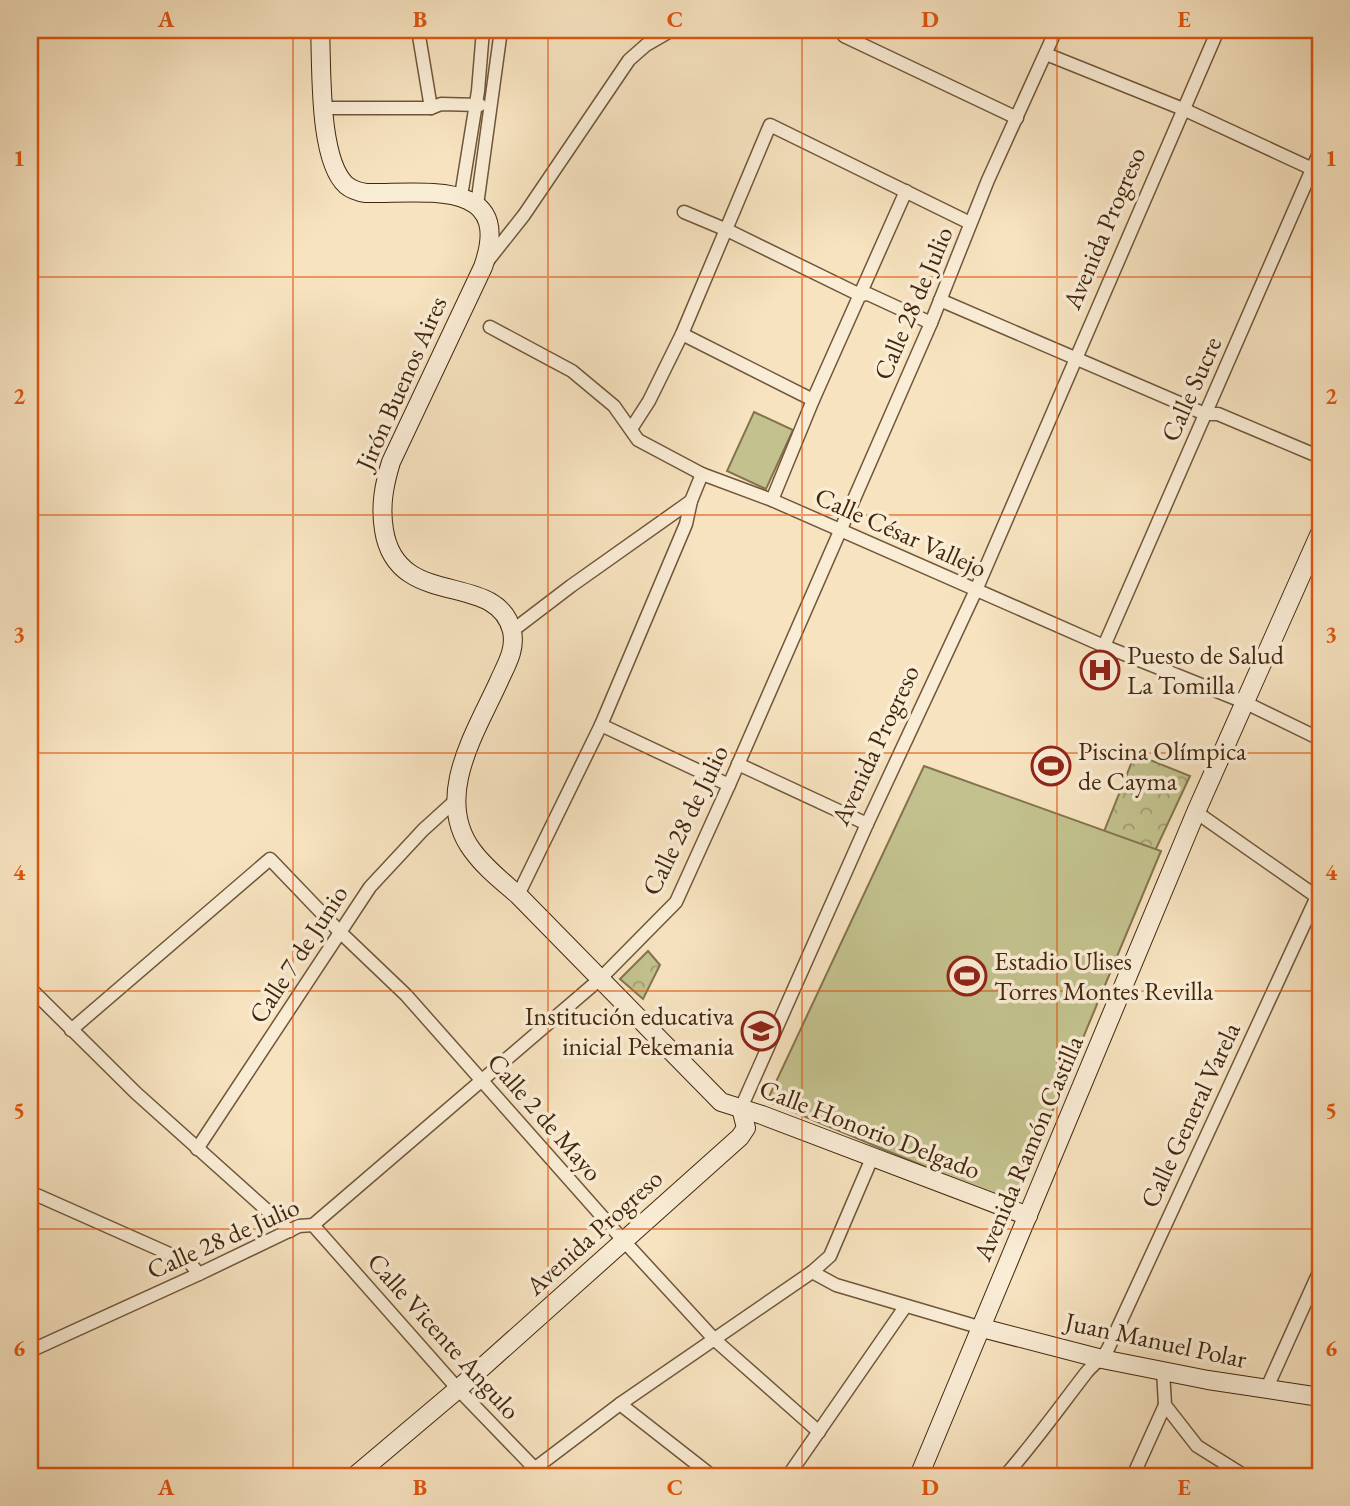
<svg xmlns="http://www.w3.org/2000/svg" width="1350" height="1506" font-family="'EB Garamond',serif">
<defs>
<pattern id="park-crowns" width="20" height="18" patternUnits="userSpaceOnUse" patternTransform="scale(1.75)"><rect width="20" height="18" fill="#c3c28e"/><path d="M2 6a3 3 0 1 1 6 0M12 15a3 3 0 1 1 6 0" fill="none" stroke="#a09e72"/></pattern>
</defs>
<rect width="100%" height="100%" fill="#f7e3c0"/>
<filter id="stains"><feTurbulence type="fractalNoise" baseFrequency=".00286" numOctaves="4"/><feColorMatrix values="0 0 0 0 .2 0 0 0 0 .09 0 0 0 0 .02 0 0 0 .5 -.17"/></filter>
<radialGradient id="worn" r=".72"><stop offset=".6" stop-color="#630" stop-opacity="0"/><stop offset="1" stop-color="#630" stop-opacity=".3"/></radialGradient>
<g fill="url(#park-crowns)" stroke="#83744e" stroke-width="2">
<polygon points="1135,754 1190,776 1154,853 1103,834"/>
<polygon points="648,951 660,965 643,999 620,979"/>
</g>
<g fill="#c3c28e" stroke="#83744e" stroke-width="2">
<polygon points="754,412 793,430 766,489 727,471"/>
<polygon points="924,766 1161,851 1017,1196 1003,1199 767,1101"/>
</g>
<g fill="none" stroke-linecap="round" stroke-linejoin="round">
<defs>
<g id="street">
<polyline points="418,30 431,108"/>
<polyline points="844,36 1017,118"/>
<polyline points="1046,54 1183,109 1319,172"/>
<polyline points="323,108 431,108 441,104 480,105"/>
<polyline points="461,196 478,91 483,30"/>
<polyline points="477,205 501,30"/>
<polyline points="684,212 727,230 860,295 868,294 931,323"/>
<polyline points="486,263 524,215 629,60 646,45 672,30"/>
<polyline points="940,300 1205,414 1218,414 1320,457"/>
<polyline points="490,327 572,371 614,406 638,440 702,474 772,500 1104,646 1244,702 1320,739"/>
<polyline points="682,334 813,400"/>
<polyline points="631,429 649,401 682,334 770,125 970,223"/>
<polyline points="772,500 813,400 906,191"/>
<polyline points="512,631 571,586 691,501"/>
<polyline points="1104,646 1320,151"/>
<polyline points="601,725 729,785"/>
<polyline points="738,764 867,824"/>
<polyline points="1196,812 1320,899"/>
<polyline points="518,895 601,725 686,524 691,501 702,474"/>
<polyline points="32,990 136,1093 290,1231"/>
<polyline points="71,1030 270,859 340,932 406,995 623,1240 715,1340 819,1432"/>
<polyline points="741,1108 867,824 976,590 1218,30"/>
<polyline points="197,1149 370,887 423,830 456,800"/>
<polyline points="30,1192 190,1263 199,1274"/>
<polyline points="313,1225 458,1389 542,1476"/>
<polyline points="812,1272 836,1285 982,1328"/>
<polyline points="30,1351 199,1274 299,1226 313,1225 600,979 676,902 729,785 931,323 988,180 1056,30"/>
<polyline points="1163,1370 1165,1405 1197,1446 1245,1476"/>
<polyline points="1266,1390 1320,1270"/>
<polyline points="620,1404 812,1272 830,1256 872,1158"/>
<polyline points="534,1469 620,1404 712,1476"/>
<polyline points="788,1476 905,1307"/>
<path d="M1005,1476C1034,1443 1059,1408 1086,1373C1093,1364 1102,1359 1108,1349L1320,890"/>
<polyline points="1133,1476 1165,1405"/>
</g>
<g id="secondary">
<path d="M320,30C322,67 318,159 346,185C352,190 359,192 366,193C423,194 515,177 483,267L391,462C384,485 380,506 384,530C397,612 497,569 512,631C516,650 506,665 499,681C476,732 433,797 472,850C485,868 502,881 518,895L721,1102L762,1115L1028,1216"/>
<polyline points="982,1328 1102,1359 1208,1380 1320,1397"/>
<polyline points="355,1476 458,1389 740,1137 746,1128 741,1108"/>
<polyline points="919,1476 1196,812 1320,533"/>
</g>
</defs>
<use href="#street" stroke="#70563a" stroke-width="15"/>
<use href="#secondary" stroke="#43270d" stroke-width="20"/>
<use href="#street" stroke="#faedd6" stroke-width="12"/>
<use href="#secondary" stroke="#faedd6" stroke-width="18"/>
</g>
<path fill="none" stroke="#e0560c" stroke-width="2" stroke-opacity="0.55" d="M293,30V1476M548,30V1476M802,30V1476M1057,30V1476M30,277H1320M30,515H1320M30,753H1320M30,991H1320M30,1229H1320"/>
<defs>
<symbol id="hospital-ring" viewBox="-11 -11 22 22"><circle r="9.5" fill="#faedd6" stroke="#8f2418" stroke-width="1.5"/><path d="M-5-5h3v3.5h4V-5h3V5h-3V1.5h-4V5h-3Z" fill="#8f2418"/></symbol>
<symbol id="stadium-ring" viewBox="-11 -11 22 22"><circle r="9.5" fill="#faedd6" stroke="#8f2418" stroke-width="1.5"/><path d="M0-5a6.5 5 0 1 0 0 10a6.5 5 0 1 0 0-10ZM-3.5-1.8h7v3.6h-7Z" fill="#8f2418"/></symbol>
<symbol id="school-ring" viewBox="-11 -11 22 22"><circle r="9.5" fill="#faedd6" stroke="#8f2418" stroke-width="1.5"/><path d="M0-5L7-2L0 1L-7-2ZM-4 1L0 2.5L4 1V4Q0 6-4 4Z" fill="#8f2418"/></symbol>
</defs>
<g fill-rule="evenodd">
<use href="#hospital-ring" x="1078" y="648" width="44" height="44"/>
<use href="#stadium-ring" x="1029" y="744" width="44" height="44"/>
<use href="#stadium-ring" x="945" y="954" width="44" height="44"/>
<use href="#school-ring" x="739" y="1009" width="44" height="44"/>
</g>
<g text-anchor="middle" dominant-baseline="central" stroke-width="7" stroke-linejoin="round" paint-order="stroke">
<g font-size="26" fill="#43270d" stroke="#faedd6">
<text transform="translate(1104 228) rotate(-67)">Avenida Progreso</text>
<text transform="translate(913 303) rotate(-67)">Calle 28 de Julio</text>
<text transform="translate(401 383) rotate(-66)">Jirón Buenos Aires</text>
<text transform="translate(1191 389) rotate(-66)">Calle Sucre</text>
<text transform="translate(901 532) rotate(24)">Calle César Vallejo</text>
<text transform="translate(875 745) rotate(-65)">Avenida Progreso</text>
<text transform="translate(685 820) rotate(-64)">Calle 28 de Julio</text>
<text transform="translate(298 954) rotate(-57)">Calle 7 de Junio</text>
<text transform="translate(1190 1115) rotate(-65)">Calle General Varela</text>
<text transform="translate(545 1117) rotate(49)">Calle 2 de Mayo</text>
<text transform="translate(870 1129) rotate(21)">Calle Honorio Delgado</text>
<text transform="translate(1028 1148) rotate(-67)">Avenida Ramón Castilla</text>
<text transform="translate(594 1232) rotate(-42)">Avenida Progreso</text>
<text transform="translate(223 1238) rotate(-24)">Calle 28 de Julio</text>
<text transform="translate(444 1336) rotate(48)">Calle Vicente Angulo</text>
<text transform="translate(1156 1340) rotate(12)">Juan Manuel Polar</text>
</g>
<g font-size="26" fill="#43270d" stroke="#faedd6" text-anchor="start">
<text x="1127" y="655">Puesto de Salud<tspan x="1127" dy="30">La Tomilla</tspan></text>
<text x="1078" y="751">Piscina Olímpica<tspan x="1078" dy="30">de Cayma</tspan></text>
<text x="994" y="961">Estadio Ulises<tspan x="994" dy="30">Torres Montes Revilla</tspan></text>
<text x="734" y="1016" text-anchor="end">Institución educativa<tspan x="734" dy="30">inicial Pekemania</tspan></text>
</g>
</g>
<rect width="1350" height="1506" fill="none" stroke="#f7e3c0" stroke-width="77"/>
<rect x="38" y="38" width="1274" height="1430" fill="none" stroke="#e0560c" stroke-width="2.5"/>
<g font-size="23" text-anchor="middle" font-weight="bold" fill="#e0560c">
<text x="166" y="27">A</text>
<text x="420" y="27">B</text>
<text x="675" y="27">C</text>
<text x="930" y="27">D</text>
<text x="1184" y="27">E</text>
<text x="19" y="166">1</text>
<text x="1331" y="166">1</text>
<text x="19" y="404">2</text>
<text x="1331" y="404">2</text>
<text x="19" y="642">3</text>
<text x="1331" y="642">3</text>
<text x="19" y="880">4</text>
<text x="1331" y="880">4</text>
<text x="19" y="1118">5</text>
<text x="1331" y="1118">5</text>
<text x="19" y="1356">6</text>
<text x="1331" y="1356">6</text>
<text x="166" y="1495">A</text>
<text x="420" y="1495">B</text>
<text x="675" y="1495">C</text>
<text x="930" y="1495">D</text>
<text x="1184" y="1495">E</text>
</g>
<rect width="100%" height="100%" filter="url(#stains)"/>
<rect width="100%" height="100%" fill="url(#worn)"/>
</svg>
